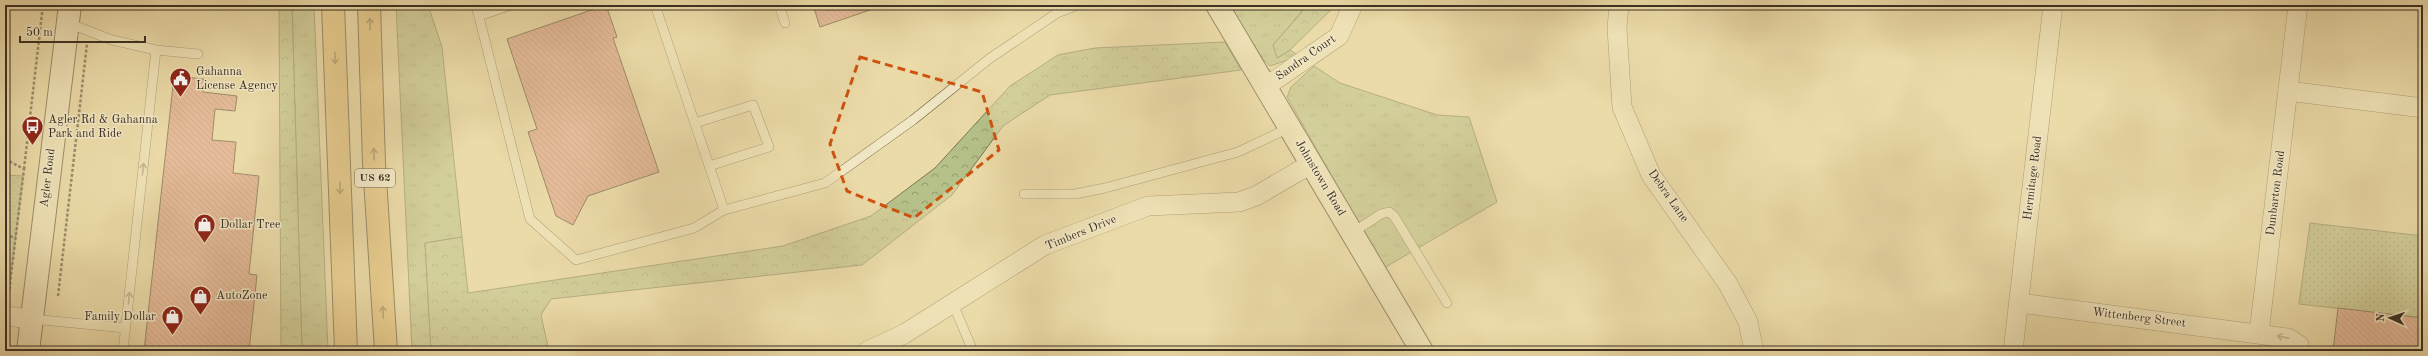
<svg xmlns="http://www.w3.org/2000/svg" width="2428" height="356" font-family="'Old Standard TT',serif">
<defs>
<pattern id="grass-tufts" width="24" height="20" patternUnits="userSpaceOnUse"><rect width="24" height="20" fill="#b5c189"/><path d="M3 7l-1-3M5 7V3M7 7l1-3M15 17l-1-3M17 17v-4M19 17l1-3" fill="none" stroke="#949d70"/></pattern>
<pattern id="forest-crowns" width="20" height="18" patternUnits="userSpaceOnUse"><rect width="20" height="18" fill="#b5c189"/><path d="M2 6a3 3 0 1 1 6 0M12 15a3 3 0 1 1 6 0" fill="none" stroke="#949d70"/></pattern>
<pattern id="park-dots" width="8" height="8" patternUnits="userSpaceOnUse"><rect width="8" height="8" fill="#b5c189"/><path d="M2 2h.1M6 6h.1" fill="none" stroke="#949d70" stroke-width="1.8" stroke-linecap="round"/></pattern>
<pattern id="building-back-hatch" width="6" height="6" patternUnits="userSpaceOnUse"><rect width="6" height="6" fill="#de9687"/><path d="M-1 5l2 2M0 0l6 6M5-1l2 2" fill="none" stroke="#b57b6e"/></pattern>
</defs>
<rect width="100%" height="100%" fill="#ebdba8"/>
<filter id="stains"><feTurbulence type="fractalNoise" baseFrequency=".005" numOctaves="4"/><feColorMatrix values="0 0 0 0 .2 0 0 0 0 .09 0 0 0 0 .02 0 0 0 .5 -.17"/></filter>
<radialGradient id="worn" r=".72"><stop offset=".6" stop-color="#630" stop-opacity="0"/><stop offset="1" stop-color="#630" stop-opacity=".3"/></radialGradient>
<g fill="url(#grass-tufts)" stroke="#787856">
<polygon points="292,5 314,5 328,351 302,351"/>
<polygon points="396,5 428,5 442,47 462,237 425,243 431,351 412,351"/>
<polygon points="1229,5 1300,5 1302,11 1273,45 1278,58 1290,50 1299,56 1270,66 1262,58"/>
<polygon points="1314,66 1340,83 1437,115 1469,117 1497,202 1384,268 1287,97 1291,87"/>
</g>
<g fill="url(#forest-crowns)" stroke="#787856">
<polygon points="279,5 292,5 302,351 281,351"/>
<polygon points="1300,5 1336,5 1290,50 1277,58 1273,45 1302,12"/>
<polygon points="1225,42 1241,70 1050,95 1003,126 952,195 862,265 551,299 541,315 549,351 431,351 425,243 462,237 468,293 783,246 871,216 935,168 1010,86 1058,55 1095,48"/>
</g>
<g fill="url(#park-dots)" stroke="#787856">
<polygon points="5,175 23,176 10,283 5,287"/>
<polygon points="2310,223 2423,236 2423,318 2299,304"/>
</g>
<g fill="url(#building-back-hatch)" stroke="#3c3023">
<polygon points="606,5 617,37 613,38 659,172 588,196 573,225 556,216 528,132 537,129 507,39"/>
<polygon points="813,5 879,5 879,7 820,27"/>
<polygon points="174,76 204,79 203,92 237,96 235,111 215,109 212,140 236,142 233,173 259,176 249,274 257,275 249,351 144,351"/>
<polygon points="2338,308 2423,318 2423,351 2333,351"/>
</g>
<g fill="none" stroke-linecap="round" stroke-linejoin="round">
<defs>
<g id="service">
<polyline points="476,5 530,219 576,260 694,228 724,210 655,5"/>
<polyline points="779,5 785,23"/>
<polyline points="479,16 511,5"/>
<polyline points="68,23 112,40 156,50 123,351"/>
<polyline points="156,50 198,54"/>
<polyline points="695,123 753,105 769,147 709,166"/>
<polyline points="1024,194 1075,194 1105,188 1238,152 1289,128"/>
<polyline points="724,210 825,183 913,120 989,59 1057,13 1078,5"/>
<polyline points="1352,233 1381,214 1389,212 1394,216 1447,303"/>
<polyline points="953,304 973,351"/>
<polyline points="32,319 125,328"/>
</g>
<g id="minor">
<polyline points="1619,5 1617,28 1622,107 1651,175 1728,284 1748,322 1754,351"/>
<polyline points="1265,87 1339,36 1353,5"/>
<polyline points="2288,91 2423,108"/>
<polyline points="2019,303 2288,338 2299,345 2300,351"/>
<polyline points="5,316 32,319"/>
<polyline points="2259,333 2298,5"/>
<polyline points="867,351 904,334 1045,245 1148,206 1239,202 1256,196 1311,164"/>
<polyline points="2013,351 2053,5"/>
</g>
<g id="secondary">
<polyline points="1217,5 1422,351"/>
<polyline points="28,351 70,5"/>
</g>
<g id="motorway">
<polyline points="333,5 346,351"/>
<polyline points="369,5 374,163 386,351"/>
</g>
</defs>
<use href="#service" stroke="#685b44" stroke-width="10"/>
<use href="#minor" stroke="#685b44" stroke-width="20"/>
<use href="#secondary" stroke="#3c3023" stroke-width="24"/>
<use href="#motorway" stroke="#3c3023" stroke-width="24"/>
<g stroke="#3c3023" stroke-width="2.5" stroke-dasharray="3 2" stroke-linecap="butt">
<polyline points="5,159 24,169 10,283 5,287"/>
<polyline points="24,169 43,5"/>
<polyline points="5,236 16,237"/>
<polyline points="5,293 10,288 10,283"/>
<polyline points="58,296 87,44"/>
</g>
<use href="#service" stroke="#f2e8c6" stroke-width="9"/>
<use href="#minor" stroke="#f2e8c6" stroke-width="19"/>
<use href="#secondary" stroke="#f2e8c6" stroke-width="22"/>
<use href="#motorway" stroke="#e6be74" stroke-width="22"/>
</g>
<defs><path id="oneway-shaft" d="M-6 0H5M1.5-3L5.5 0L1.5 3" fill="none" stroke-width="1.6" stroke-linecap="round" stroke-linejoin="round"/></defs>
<g stroke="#887047">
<use href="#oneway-shaft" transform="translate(370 24) rotate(-92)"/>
<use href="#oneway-shaft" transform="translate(335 58) rotate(88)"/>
<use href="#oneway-shaft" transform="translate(374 154) rotate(-92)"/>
<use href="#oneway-shaft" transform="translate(340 188) rotate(88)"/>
<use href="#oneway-shaft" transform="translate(383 312) rotate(-93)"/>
</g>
<g stroke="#978c74">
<use href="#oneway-shaft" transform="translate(143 169) rotate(-84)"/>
<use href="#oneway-shaft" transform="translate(129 298) rotate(-84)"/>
<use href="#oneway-shaft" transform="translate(2283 337) rotate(-168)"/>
</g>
<path d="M0 0H2428V356H0ZM860,57L982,92L999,150L914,218L847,191L830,144Z" fill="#ebdba8" fill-opacity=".55" fill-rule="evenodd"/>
<path fill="none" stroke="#ce530f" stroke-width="3" stroke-dasharray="8 5" stroke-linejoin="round" d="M860,57L982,92L999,150L914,218L847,191L830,144Z"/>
<defs>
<symbol id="civic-pin" viewBox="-11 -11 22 30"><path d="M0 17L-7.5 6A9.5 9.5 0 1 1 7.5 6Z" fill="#8f2418" stroke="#f2e8c6"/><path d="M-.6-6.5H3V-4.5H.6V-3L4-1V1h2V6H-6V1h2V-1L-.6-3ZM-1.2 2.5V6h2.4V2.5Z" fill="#fff"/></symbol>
<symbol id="bus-pin" viewBox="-11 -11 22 30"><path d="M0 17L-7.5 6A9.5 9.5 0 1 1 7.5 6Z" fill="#8f2418" stroke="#f2e8c6"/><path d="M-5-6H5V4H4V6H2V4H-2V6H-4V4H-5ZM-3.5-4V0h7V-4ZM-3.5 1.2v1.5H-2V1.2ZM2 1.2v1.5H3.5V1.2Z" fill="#fff"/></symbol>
<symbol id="shop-pin" viewBox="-11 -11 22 30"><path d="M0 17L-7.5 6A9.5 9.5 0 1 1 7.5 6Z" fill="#8f2418" stroke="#f2e8c6"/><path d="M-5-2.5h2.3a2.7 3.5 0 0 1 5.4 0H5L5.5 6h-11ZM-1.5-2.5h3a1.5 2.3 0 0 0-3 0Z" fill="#fff"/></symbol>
</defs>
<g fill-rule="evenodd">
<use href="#civic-pin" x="168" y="66" width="25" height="34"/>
<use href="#bus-pin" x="20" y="114" width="25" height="34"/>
<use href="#shop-pin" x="192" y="212" width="25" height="34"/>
<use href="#shop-pin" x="188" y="284" width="25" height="34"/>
<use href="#shop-pin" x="160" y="304" width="25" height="34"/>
</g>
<g text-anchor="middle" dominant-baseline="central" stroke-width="3" stroke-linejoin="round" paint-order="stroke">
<rect fill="#f2e8c6" stroke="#736754" stroke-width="1" x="355" y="169" width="40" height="18" rx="3"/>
<g font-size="11" font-weight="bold" fill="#3c3023">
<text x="375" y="178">US 62</text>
</g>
<g font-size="12" fill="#3c3023" stroke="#f2e8c6">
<text transform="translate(1306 58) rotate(-35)">Sandra Court</text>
<text transform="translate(48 178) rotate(-83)">Agler Road</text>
<text transform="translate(1320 178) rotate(59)">Johnstown Road</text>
<text transform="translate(2033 178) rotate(-83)">Hermitage Road</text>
<text transform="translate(2276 193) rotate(-83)">Dunbarton Road</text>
<text transform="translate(1668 196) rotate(55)">Debra Lane</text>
<text transform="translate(1081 233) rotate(-22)">Timbers Drive</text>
<text transform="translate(2139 318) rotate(7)">Wittenberg Street</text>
</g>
<g font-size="12" fill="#3c3023" stroke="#f2e8c6" text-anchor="start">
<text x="196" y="72">Gahanna<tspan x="196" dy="14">License Agency</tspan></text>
<text x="48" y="120">Agler Rd &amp; Gahanna<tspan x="48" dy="14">Park and Ride</tspan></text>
<text x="220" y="225">Dollar Tree</text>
<text x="216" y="296">AutoZone</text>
<text x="156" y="317" text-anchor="end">Family Dollar</text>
</g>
</g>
<rect width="2428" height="356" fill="none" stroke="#ebdba8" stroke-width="20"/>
<rect x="6" y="6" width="2416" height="344" fill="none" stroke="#3c3023" stroke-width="2"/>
<rect x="10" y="10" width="2408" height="336" fill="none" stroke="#3c3023"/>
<g transform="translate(2390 318) rotate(273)" stroke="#f2e8c6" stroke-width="3" paint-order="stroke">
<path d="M0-3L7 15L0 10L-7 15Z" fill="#3c3023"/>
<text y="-6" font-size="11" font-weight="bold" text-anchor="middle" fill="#3c3023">N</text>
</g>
<path d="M20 36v6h125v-6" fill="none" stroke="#3c3023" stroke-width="2"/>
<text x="26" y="36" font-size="12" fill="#3c3023" stroke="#f2e8c6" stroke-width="3" paint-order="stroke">50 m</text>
<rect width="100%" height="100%" filter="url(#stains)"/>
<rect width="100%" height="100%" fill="url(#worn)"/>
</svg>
